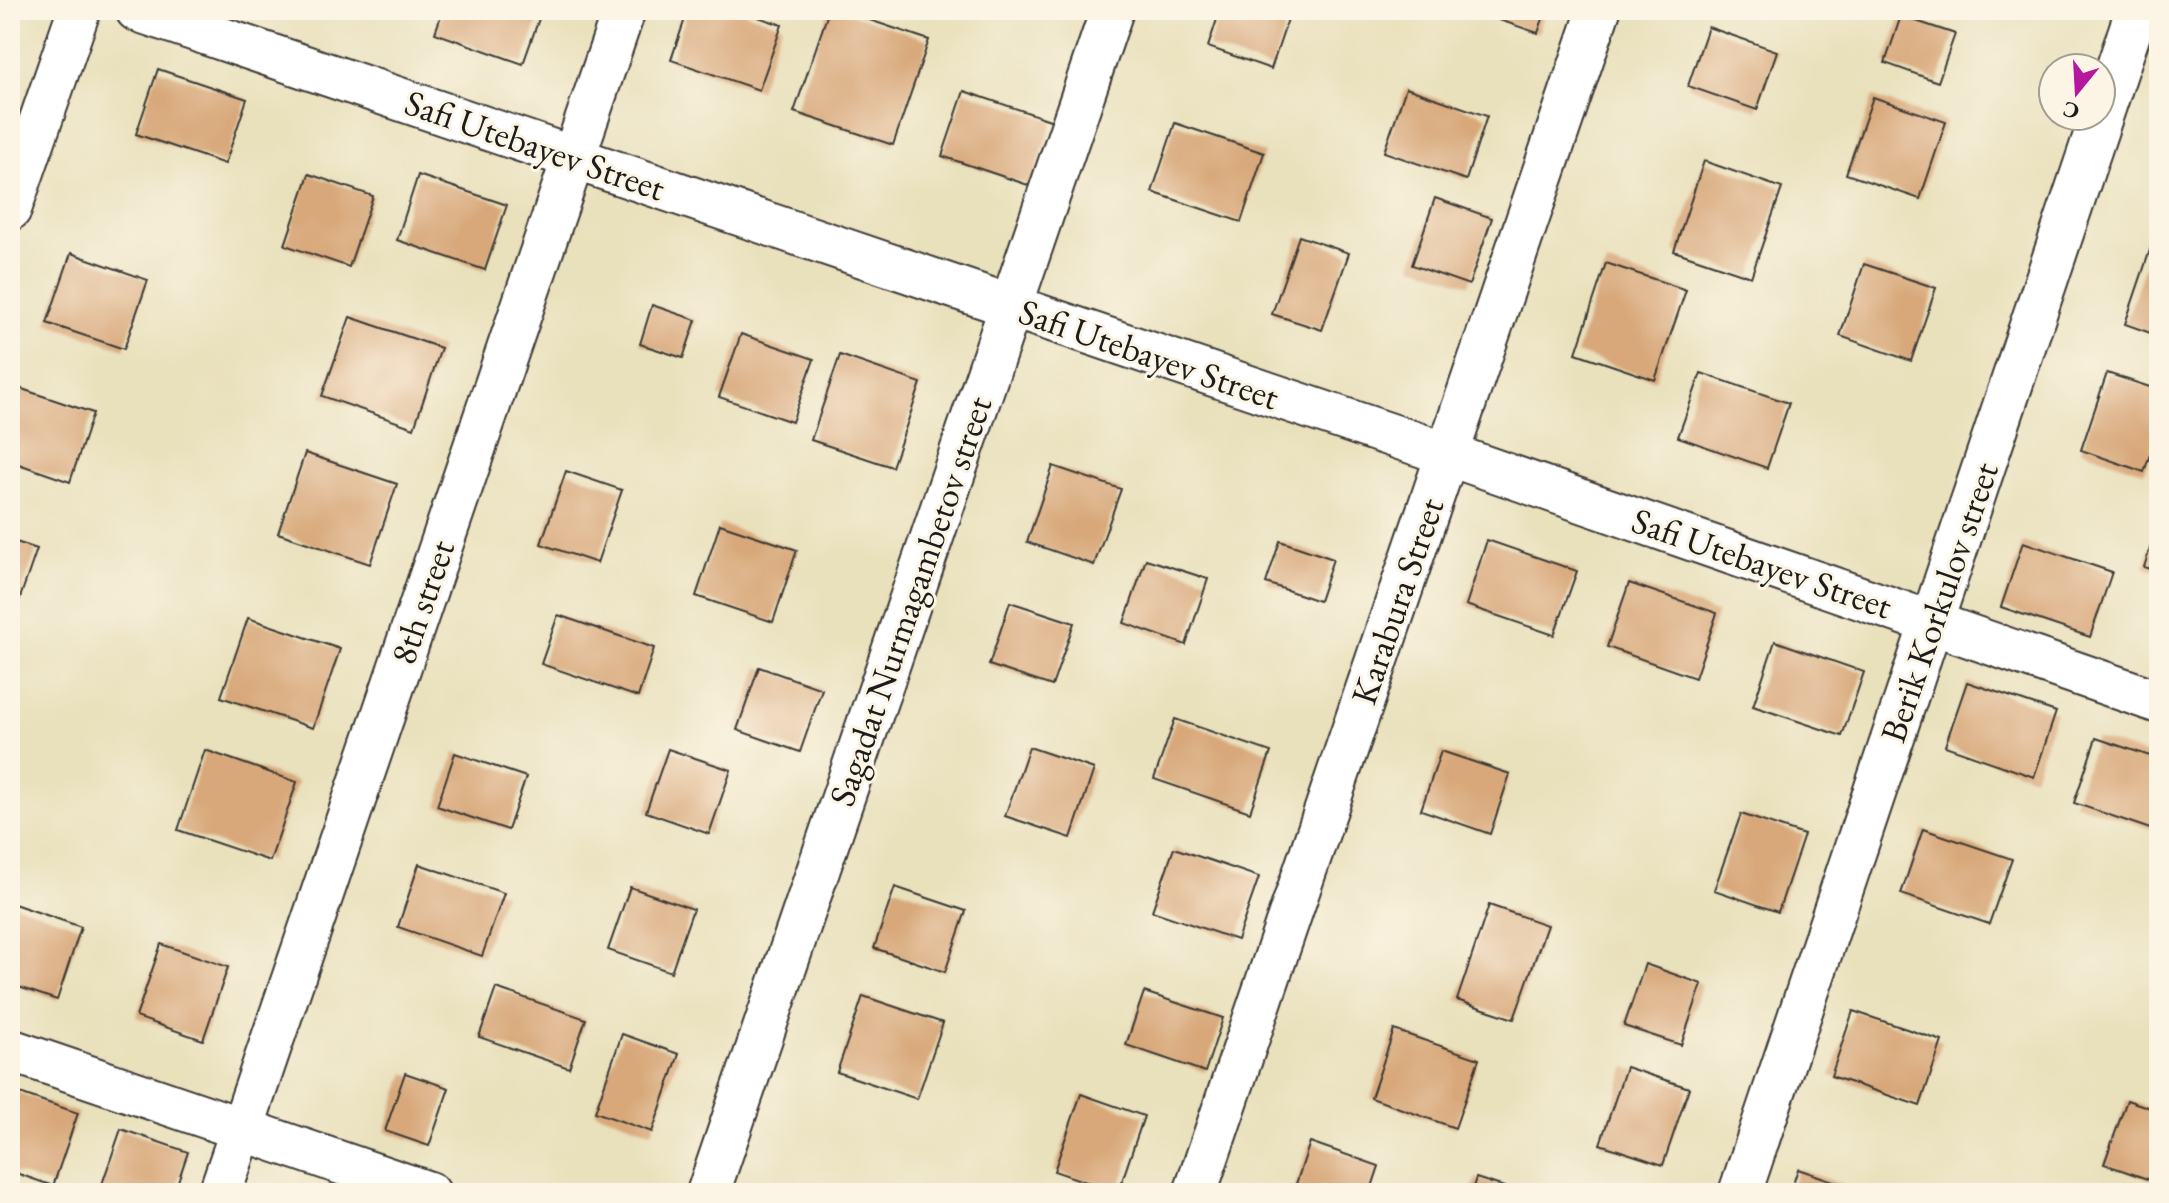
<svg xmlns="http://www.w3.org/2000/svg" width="2169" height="1203" font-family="'EB Garamond',serif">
<rect width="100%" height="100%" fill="#fcf5e5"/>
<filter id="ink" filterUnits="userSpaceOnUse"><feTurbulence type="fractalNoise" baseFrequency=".0125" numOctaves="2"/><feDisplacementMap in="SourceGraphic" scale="16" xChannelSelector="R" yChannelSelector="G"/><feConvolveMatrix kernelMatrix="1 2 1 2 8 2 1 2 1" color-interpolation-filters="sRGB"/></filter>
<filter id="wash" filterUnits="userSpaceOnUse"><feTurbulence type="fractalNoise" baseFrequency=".006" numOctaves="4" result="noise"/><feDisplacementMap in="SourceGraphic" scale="32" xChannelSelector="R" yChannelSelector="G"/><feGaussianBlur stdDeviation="1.8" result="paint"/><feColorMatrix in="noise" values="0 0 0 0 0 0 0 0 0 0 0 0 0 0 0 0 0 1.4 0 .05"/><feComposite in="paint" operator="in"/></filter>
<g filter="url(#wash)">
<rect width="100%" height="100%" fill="#e9e0bc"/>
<g id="blocks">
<g fill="#d8a87a">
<polygon points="443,10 542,10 523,64 435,33"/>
<polygon points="688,10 737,10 782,25 759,90 671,60"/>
<polygon points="829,10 840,10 929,40 893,145 794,112"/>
<polygon points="1220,10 1291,10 1271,69 1208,47"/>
<polygon points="1480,10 1546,10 1538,33 1479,13"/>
<polygon points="1901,16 1955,34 1938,82 1885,63"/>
<polygon points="1708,27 1777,51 1757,110 1688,86"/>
<polygon points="158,69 247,99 225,164 136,134"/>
<polygon points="1406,88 1487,116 1466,180 1384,152"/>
<polygon points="964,91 1053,121 1031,186 942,156"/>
<polygon points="1873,97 1946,122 1920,199 1846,174"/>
<polygon points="1175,123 1264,153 1241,222 1152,192"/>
<polygon points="1704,161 1782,188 1751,277 1674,251"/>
<polygon points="309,174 373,196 349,267 285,245"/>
<polygon points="418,175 507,205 485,270 397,240"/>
<polygon points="1435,198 1492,218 1469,285 1412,265"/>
<polygon points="1299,236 1349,253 1322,330 1272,314"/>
<polygon points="2151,247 2159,250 2159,336 2125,324"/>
<polygon points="71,253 148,280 124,349 47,323"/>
<polygon points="1606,263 1686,290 1655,380 1576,353"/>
<polygon points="1864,264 1936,288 1911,361 1840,336"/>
<polygon points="652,305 696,320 683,358 640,344"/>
<polygon points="350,317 441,348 414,428 322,396"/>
<polygon points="741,334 814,359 792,422 719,397"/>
<polygon points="840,355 921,383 892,467 811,440"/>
<polygon points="1701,373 1789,403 1767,468 1678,437"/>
<polygon points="2107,373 2159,390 2159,428 2144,472 2081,450"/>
<polygon points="16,387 93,413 70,482 10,461 10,405"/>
<polygon points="305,453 397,484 370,564 278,533"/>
<polygon points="1053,466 1121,489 1094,565 1027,542"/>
<polygon points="566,471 622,490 597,563 541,544"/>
<polygon points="720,524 797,550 773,622 696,596"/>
<polygon points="2158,524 2159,524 2159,572 2144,567"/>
<polygon points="10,540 37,549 13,618 10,616"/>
<polygon points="1487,540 1577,571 1554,635 1466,605"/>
<polygon points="1280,541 1333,559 1319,601 1266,583"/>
<polygon points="2023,542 2112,572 2090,637 2001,607"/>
<polygon points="1146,559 1208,579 1186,645 1124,623"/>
<polygon points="1629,583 1717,613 1695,678 1607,647"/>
<polygon points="1010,602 1074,623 1052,686 989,665"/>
<polygon points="558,615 654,648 638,697 541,664"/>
<polygon points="248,618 340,649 313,728 221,697"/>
<polygon points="1775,641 1864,672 1842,736 1753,706"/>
<polygon points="759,667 822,689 800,752 737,730"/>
<polygon points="1967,682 2056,712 2034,777 1945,746"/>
<polygon points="1175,719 1271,752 1250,812 1154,779"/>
<polygon points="2096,738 2159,759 2159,832 2074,803"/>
<polygon points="1029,747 1094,769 1071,838 1005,816"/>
<polygon points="668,749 731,770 709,834 646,812"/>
<polygon points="205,750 297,782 270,861 178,830"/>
<polygon points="1441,751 1510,774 1490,834 1421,810"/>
<polygon points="455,753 526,777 508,830 437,806"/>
<polygon points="1741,814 1804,835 1778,912 1714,890"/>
<polygon points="1923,829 2012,859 1989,924 1901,894"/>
<polygon points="1174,848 1259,877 1237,940 1152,911"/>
<polygon points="419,864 504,893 482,956 398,927"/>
<polygon points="630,887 693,909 671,972 608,950"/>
<polygon points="895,887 966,911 945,972 874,948"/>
<polygon points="14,904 81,927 57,1000 10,984 10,915"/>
<polygon points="1489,905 1547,925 1514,1019 1457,1000"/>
<polygon points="161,944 228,967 203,1040 136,1017"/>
<polygon points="1645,964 1702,984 1681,1045 1624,1026"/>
<polygon points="496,988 586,1019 569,1068 479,1037"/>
<polygon points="1144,992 1223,1018 1205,1072 1126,1045"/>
<polygon points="863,996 943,1023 917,1099 837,1072"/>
<polygon points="1853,1011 1942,1041 1920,1106 1831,1076"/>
<polygon points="1394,1030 1479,1059 1455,1128 1371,1098"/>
<polygon points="622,1034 679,1054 652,1132 595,1112"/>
<polygon points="1626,1067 1689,1088 1663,1165 1600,1144"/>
<polygon points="405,1073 449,1088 429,1146 385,1131"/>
<polygon points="11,1090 78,1113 53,1186 10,1171"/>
<polygon points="1081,1094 1144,1116 1118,1193 1054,1171"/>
<polygon points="2127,1100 2159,1111 2159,1183 2104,1164"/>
<polygon points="121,1129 188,1152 174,1193 99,1193"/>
<polygon points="1310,1142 1379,1166 1370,1193 1293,1193"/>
<polygon points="1798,1169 1868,1193 1790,1193"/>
<polygon points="1476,1178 1520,1192 1520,1193 1471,1193"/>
</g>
</g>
</g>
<g filter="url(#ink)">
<use href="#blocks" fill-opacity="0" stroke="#3b3934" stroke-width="2"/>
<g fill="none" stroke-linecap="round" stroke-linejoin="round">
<defs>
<g id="minor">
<polyline points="137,10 1447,454 2159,702"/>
<polyline points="10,209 79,10"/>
<polyline points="10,1050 429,1193"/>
<polyline points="220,1193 624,10"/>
<polyline points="708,1193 1112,10"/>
<polyline points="1195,1193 1599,10"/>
<polyline points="1740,1193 2137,10"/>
</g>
</defs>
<use href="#minor" stroke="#3b3934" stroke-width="46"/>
<use href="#minor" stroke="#fff" stroke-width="42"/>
</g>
</g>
<g text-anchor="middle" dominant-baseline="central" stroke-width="6" stroke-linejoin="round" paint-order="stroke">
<g font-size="36" fill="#1c1c1c" stroke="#fcf5e5">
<text transform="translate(535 145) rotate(19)">Safi Utebayev Street</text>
<text transform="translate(1149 354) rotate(19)">Safi Utebayev Street</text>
<text transform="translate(1762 563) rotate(19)">Safi Utebayev Street</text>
<text transform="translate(910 601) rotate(-71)">Sagadat Nurmagambetov street</text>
<text transform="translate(1397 601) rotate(-71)">Karabura Street</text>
<text transform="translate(422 602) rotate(-71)">8th street</text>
<text transform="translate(1939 602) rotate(-71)">Berik Korkulov street</text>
</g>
</g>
<rect width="2169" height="1203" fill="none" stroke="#fcf5e5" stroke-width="40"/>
<g transform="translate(2077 92) rotate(198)"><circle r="38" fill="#fcf5e5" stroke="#a29e95" stroke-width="2"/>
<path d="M0-6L14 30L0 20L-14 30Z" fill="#b5179e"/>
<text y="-12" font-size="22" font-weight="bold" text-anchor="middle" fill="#1c1c1c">С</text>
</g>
</svg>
